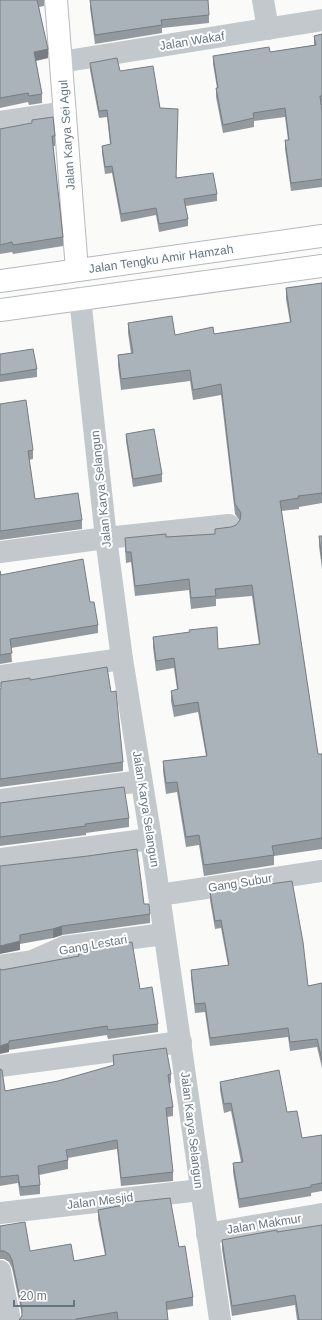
<svg xmlns="http://www.w3.org/2000/svg" width="322" height="1320" font-family="Helvetica,sans-serif">
<rect width="100%" height="100%" fill="#fafaf8"/>
<g fill="none" stroke-linecap="round" stroke-linejoin="round">
<defs>
<g id="major">
<polyline points="56,0 77,270"/>
<polyline points="0,281 322,236"/>
<polyline points="0,310 322,266"/>
</g>
</defs>
<use href="#major" stroke="#b5babe" stroke-width="24"/>
<g stroke="#c3c8cc" stroke-width="22">
<polyline points="263,0 268,29"/>
<polyline points="61,62 322,20"/>
<polyline points="0,122 65,112"/>
<polyline points="80,298 106,538 122,659 151,839 220,1320"/>
<polyline points="0,552 106,538 229,525"/>
<polyline points="0,676 122,659"/>
<polyline points="0,800 141,781"/>
<polyline points="0,859 151,839"/>
<polyline points="159,895 322,871"/>
<polyline points="0,966 32,961 64,947 164,934"/>
<polyline points="0,1066 181,1042"/>
<polyline points="0,1213 200,1190"/>
<polyline points="207,1234 322,1214"/>
<polyline points="0,1271 10,1320"/>
</g>
<use href="#major" stroke="#fff" stroke-width="22"/>
</g>
<g fill="#929a9f">
<polygon points="0,0 44,0 44,6 39,7 48,58 36,61 42,94 42,103 29,105 28,102 0,108"/>
<polygon points="90,0 209,15 209,23 162,28 162,33 95,44 90,8"/>
<polygon points="322,34 322,105 321,105 322,112 322,187 291,191 285,149 285,140 288,140 285,117 254,121 254,127 223,133 216,97 216,88 217,88 213,64 213,56 270,52 314,45 314,36"/>
<polygon points="90,63 120,71 160,108 177,178 217,194 217,201 186,206 188,219 188,226 159,232 156,215 121,222 112,173 105,174 102,153 102,146 110,144 107,117 99,118 90,70"/>
<polygon points="0,129 55,136 55,146 53,146 63,237 63,246 13,254 12,252 0,254"/>
<polygon points="322,283 322,503 299,507 299,509 281,511 318,754 322,754 322,849 274,856 274,865 204,876 199,845 186,847 177,792 166,794 163,771 163,761 206,756 198,712 174,717 171,701 171,691 177,689 174,668 156,671 153,647 153,637 218,649 259,644 252,596 216,599 216,606 191,609 189,590 135,596 131,562 126,563 125,549 125,538 166,537 215,534 215,529 231,527 236,525 240,521 235,514 221,395 193,400 190,381 121,390 118,365 118,355 131,353 128,333 128,323 175,335 214,334 290,322 286,299 286,288"/>
<polygon points="0,354 37,369 37,377 0,382"/>
<polygon points="0,404 33,450 33,459 29,460 35,499 82,520 82,529 0,540"/>
<polygon points="126,434 162,474 162,482 133,487 126,441"/>
<polygon points="319,536 322,536 322,569 319,546"/>
<polygon points="0,571 1,575 90,602 98,625 98,633 11,648 12,662 0,664"/>
<polygon points="30,680 123,762 123,771 0,787 0,689 1,689 1,682"/>
<polygon points="0,803 129,818 129,827 86,833 86,835 0,846"/>
<polygon points="0,866 144,904 150,914 150,923 62,935 53,938 20,944 20,950"/>
<polygon points="210,892 308,986 322,983 322,1068 317,1047 290,1051 288,1037 210,1046 205,1012 195,1013 191,978 191,970 228,965 221,928 215,929 210,900"/>
<polygon points="78,949 140,989 158,1024 158,1032 108,1039 107,1035 9,1050 9,1052 2,970 78,956"/>
<polygon points="113,1055 171,1074 171,1083 169,1083 173,1107 173,1116 167,1117 173,1172 173,1181 121,1186 117,1149 68,1158 68,1169 39,1175 40,1185 40,1194 20,1196 18,1183 0,1186 0,1069 5,1091 58,1081 113,1066"/>
<polygon points="220,1082 287,1112 302,1138 322,1135 322,1191 311,1193 311,1196 239,1208 233,1172 233,1163 241,1162 231,1111 224,1113 220,1090"/>
<polygon points="98,1210 179,1247 193,1297 193,1306 167,1310 168,1320 19,1320 22,1315 12,1268 9,1262 4,1259 0,1259 0,1226 30,1251 74,1261 105,1255 98,1219"/>
<polygon points="277,1232 322,1320 297,1320 295,1305 232,1316 222,1249 222,1240"/>
</g>
<g fill="#777d82">
<polygon points="48,49 48,58 34,61 34,52"/>
<polygon points="62,926 62,935 53,938 53,929"/>
<polygon points="20,941 20,950 0,954 0,946"/>
<polygon points="9,1043 9,1052 0,1054 0,1046"/>
</g>
<g fill="#aab3b9" stroke="#777d82">
<polygon points="0,0 37,0 48,49 34,52 42,94 29,96 28,93 0,98"/>
<polygon points="90,0 208,0 209,15 161,20 162,25 95,35"/>
<polygon points="322,34 322,96 320,96 322,112 322,179 291,183 285,140 289,140 285,108 253,113 254,118 223,125 216,88 218,88 213,56 269,47 270,52 316,45 314,36"/>
<polygon points="117,58 120,71 153,66 160,108 178,109 176,178 213,173 217,194 184,199 188,219 159,224 156,208 121,214 112,166 105,167 102,146 111,144 107,110 99,111 90,63"/>
<polygon points="53,117 55,136 52,136 63,237 13,245 12,242 0,245 0,129 32,123 32,120"/>
<polygon points="322,283 322,493 298,496 299,498 280,501 318,754 322,754 322,838 272,846 274,855 204,865 199,835 186,837 177,782 166,783 163,761 207,756 198,702 174,706 171,691 178,689 174,658 156,661 153,637 190,632 189,630 217,627 218,649 260,644 252,585 215,589 216,596 191,598 189,579 135,586 131,552 126,552 125,538 166,534 166,537 215,534 215,529 231,527 236,525 240,520 241,513 235,504 221,384 193,390 190,370 121,379 118,355 133,353 128,323 172,316 175,335 213,327 214,334 291,322 286,288"/>
<polygon points="33,349 37,369 0,375 0,354"/>
<polygon points="26,400 33,450 28,451 35,499 78,493 82,520 0,531 0,404"/>
<polygon points="154,429 162,474 133,479 126,434"/>
<polygon points="319,536 322,536 322,559"/>
<polygon points="83,559 90,602 94,602 98,625 10,639 12,653 0,655 0,571 1,575"/>
<polygon points="107,667 111,692 116,691 123,762 0,779 0,689 1,689 1,682 30,678 30,680"/>
<polygon points="124,787 129,818 85,824 86,826 0,837 0,803"/>
<polygon points="137,849 144,904 149,904 150,914 62,926 53,929 20,935 20,941 0,946 0,866 88,856"/>
<polygon points="292,881 303,942 308,986 322,983 322,1060 317,1039 290,1042 288,1028 210,1038 205,1003 195,1004 191,970 229,965 221,920 215,921 210,892"/>
<polygon points="132,942 140,989 152,987 158,1024 108,1030 107,1026 9,1041 9,1043 0,1046 0,969 2,970 79,956 78,949"/>
<polygon points="166,1048 171,1074 168,1075 173,1107 166,1108 173,1172 121,1178 117,1140 66,1150 68,1160 38,1166 40,1185 20,1187 18,1175 0,1177 0,1069 2,1070 5,1091 58,1081 114,1065 113,1055"/>
<polygon points="279,1070 287,1112 297,1111 302,1138 322,1135 322,1183 311,1185 311,1187 239,1199 233,1163 243,1162 231,1103 224,1104 220,1082"/>
<polygon points="170,1198 179,1247 185,1246 193,1297 166,1302 168,1320 118,1320 117,1312 76,1319 76,1320 19,1320 22,1316 22,1309 12,1260 9,1254 4,1251 0,1251 0,1226 25,1222 30,1251 71,1244 74,1261 106,1255 98,1210 124,1205 124,1203"/>
<polygon points="322,1225 322,1320 299,1320 295,1295 232,1306 222,1240 277,1230 277,1232"/>
</g>
<g text-anchor="middle" dominant-baseline="central" stroke-width="4" stroke-linejoin="round" paint-order="stroke">
<g font-size="12" fill="#657683" stroke="#fff">
<text transform="translate(192 41) rotate(-9)">Jalan Wakaf</text>
<text transform="translate(67 135) rotate(-94)">Jalan Karya Sei Agul</text>
<text transform="translate(161 259) rotate(-8)">Jalan Tengku Amir Hamzah</text>
<text transform="translate(101 489) rotate(-96)">Jalan Karya Selangun</text>
<text transform="translate(146 809) rotate(81)">Jalan Karya Selangun</text>
<text transform="translate(240 883) rotate(-9)">Gang Subur</text>
<text transform="translate(93 945) rotate(-10)">Gang Lestari</text>
<text transform="translate(192 1130) rotate(83)">Jalan Karya Selangun</text>
<text transform="translate(100 1201) rotate(-7)">Jalan Mesjid</text>
<text transform="translate(264 1224) rotate(-9)">Jalan Makmur</text>
</g>
</g>
<path d="M14 1300v6h60v-6" fill="none" stroke="#657683" stroke-width="2"/>
<text x="20" y="1300" font-size="12" fill="#657683" stroke="#ffffff" stroke-width="3" paint-order="stroke">20 m</text>
</svg>
